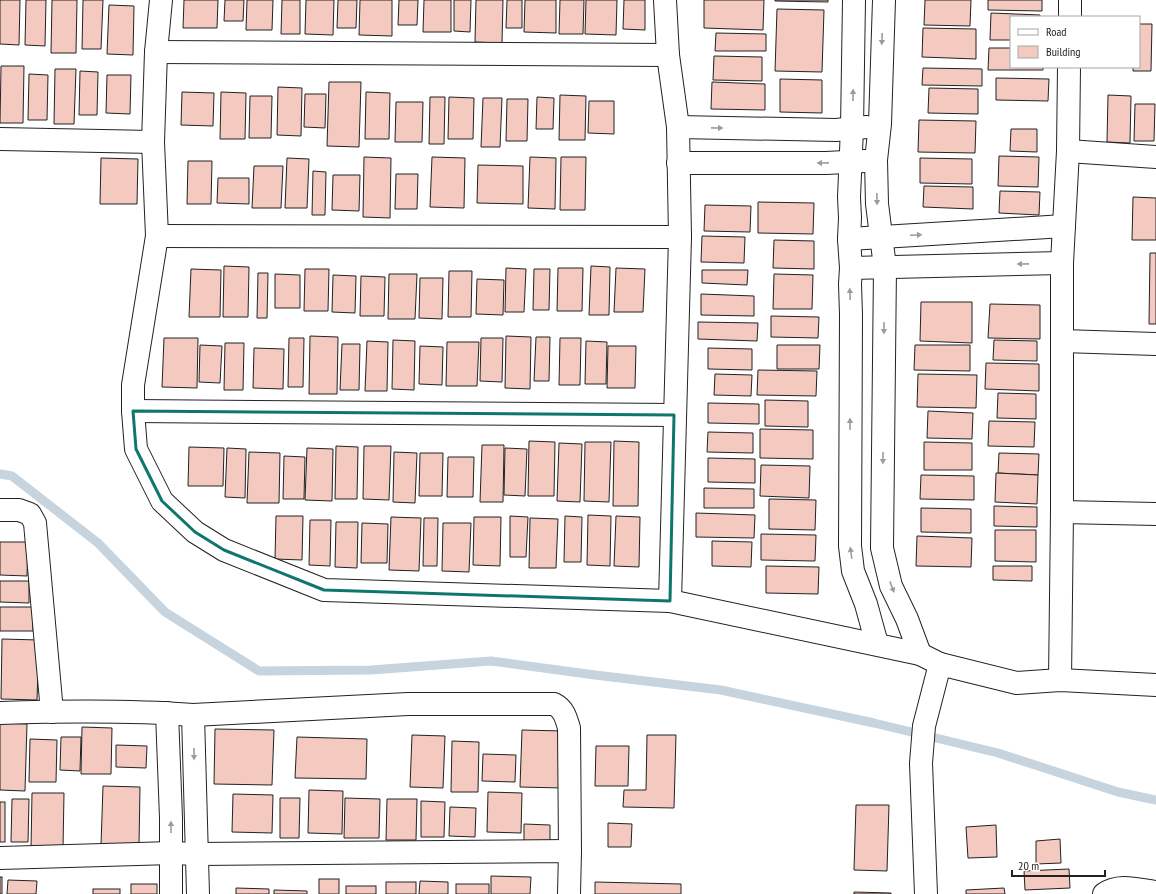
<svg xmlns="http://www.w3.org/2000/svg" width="1156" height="894" font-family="'PT Sans Narrow',sans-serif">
<rect width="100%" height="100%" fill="#fff"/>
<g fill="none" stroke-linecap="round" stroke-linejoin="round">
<polyline stroke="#c7d3dd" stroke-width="9" points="0,474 12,476 98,543 165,612 259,671 371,670 491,661 595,675 721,690 874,723 998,753 1118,792 1156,800"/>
</g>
<g fill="#f3c9c0" stroke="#222">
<polygon points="0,0 20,0 19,45 0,44"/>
<polygon points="26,0 46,0 45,46 25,45"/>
<polygon points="52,0 77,0 76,53 51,53"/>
<polygon points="83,0 103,0 101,49 82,49"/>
<polygon points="184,0 218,0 217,28 183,28"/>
<polygon points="225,0 244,0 243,21 224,21"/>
<polygon points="247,0 273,0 272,30 246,30"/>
<polygon points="282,0 300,0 300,34 281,34"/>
<polygon points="306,0 334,0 333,35 305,34"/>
<polygon points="338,0 357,0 356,28 337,28"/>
<polygon points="360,0 392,0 392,36 359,35"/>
<polygon points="399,0 418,0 417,25 398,25"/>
<polygon points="424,0 451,0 451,32 423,32"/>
<polygon points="454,0 471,0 470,32 454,31"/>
<polygon points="476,0 503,0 502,43 475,42"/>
<polygon points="507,0 522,0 522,28 506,28"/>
<polygon points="525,0 556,0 556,33 524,32"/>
<polygon points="560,0 584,0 583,34 559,34"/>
<polygon points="586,0 617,0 616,35 585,34"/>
<polygon points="624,0 645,0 645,30 623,29"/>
<polygon points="704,0 764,0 763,30 704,28"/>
<polygon points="775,0 828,0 828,2 775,1"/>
<polygon points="925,0 971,0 970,26 924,25"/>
<polygon points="988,0 1042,0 1042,11 988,10"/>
<polygon points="109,5 134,6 133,55 107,54"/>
<polygon points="777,9 824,10 822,72 775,71"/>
<polygon points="991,13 1040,15 1040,17 1011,17 1011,40 990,40"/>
<polygon points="1139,24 1152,24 1151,71 1133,71 1133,67 1139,67"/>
<polygon points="923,28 976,29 976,59 922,57"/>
<polygon points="716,33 766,34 766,51 715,51"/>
<polygon points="989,48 1011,48 1011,67 1043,67 1043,70 988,70"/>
<polygon points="714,56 762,57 762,81 713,80"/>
<polygon points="1,66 24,66 23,123 0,123"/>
<polygon points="923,68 982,69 982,86 922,85"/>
<polygon points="55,69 76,69 74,124 54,124"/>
<polygon points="80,71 98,72 97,115 79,115"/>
<polygon points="29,74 48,75 47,120 28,120"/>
<polygon points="107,75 131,75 130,114 106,113"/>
<polygon points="996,78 1049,79 1048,101 996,100"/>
<polygon points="780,79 822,80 822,113 780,112"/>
<polygon points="329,82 361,82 359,147 327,146"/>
<polygon points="712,82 765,84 765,110 711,109"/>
<polygon points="278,87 302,88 301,136 277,135"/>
<polygon points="929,88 978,89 978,114 928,113"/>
<polygon points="182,92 214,93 213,126 181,125"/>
<polygon points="221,92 246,93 245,139 220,139"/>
<polygon points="366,92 390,93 389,139 365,139"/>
<polygon points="305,94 326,94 325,128 304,127"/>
<polygon points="560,95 586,96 585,140 559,140"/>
<polygon points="1108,95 1131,96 1130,143 1107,142"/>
<polygon points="250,96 272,96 271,138 249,138"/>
<polygon points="430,97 445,97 444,144 429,144"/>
<polygon points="449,97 474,98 473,139 448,139"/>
<polygon points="537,97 554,98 553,129 536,129"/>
<polygon points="483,98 502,98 500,147 481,147"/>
<polygon points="507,99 528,99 527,141 506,141"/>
<polygon points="589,101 614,101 614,134 588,133"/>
<polygon points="396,102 423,102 422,142 395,142"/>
<polygon points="1135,104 1155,104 1154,141 1134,141"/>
<polygon points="919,120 976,121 975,153 918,152"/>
<polygon points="1011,129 1037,129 1037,152 1010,151"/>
<polygon points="999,156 1039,157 1038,187 998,186"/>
<polygon points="364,157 391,158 390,218 363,217"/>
<polygon points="432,157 465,158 464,208 430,207"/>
<polygon points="530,157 556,158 555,209 528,208"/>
<polygon points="561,157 586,157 585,210 560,210"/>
<polygon points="101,158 138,159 137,204 100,204"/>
<polygon points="287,158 309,159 307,208 285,208"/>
<polygon points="920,158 972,159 972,184 920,183"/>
<polygon points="188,161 212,161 211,204 187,204"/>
<polygon points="478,165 523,166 523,204 477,203"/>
<polygon points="254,166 283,166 281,208 252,208"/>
<polygon points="313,171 326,172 325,215 312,215"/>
<polygon points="396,174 418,174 417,209 395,209"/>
<polygon points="333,175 360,175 359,211 332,210"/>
<polygon points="218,178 249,178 249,204 217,203"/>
<polygon points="924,186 973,187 973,209 923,207"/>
<polygon points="1000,191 1040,192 1039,215 999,213"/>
<polygon points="1133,197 1156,198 1156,240 1132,240"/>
<polygon points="758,202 814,203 813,234 758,233"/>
<polygon points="705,205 751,206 750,232 704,231"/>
<polygon points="702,236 745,237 744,263 701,262"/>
<polygon points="774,240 814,241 814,269 773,268"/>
<polygon points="1150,253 1156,253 1156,324 1149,324"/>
<polygon points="224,266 249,267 248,317 223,317"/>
<polygon points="591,266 610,267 609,315 589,315"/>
<polygon points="506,268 526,269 524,312 505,312"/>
<polygon points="558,268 583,268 582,311 557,311"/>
<polygon points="616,268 645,269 643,312 614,312"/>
<polygon points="191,269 221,270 220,317 189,317"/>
<polygon points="305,269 329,269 328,311 304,311"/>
<polygon points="534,269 550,269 549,310 533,310"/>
<polygon points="702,270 748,270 747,285 702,283"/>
<polygon points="449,271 472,271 471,317 448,317"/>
<polygon points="258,273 268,273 267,318 257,318"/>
<polygon points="275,274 300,275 300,308 275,308"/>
<polygon points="389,274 417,274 415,319 388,319"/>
<polygon points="774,274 813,275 812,309 773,309"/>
<polygon points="333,275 356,276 355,313 332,312"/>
<polygon points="361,276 385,277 384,316 360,316"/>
<polygon points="420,278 443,278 442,319 419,318"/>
<polygon points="477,279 504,280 503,315 476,314"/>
<polygon points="701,294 754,296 754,316 701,315"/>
<polygon points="921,302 972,302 972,343 920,341"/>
<polygon points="990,304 1040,305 1040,339 988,338"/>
<polygon points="771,316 819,317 818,338 771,337"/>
<polygon points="698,322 758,323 757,341 698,339"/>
<polygon points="310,336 338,337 337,394 309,394"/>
<polygon points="506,336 531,337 530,389 505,388"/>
<polygon points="536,337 550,337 549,381 534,381"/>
<polygon points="164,338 198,338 197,388 162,387"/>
<polygon points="289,338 304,338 303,387 288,387"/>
<polygon points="481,338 503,338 502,382 480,381"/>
<polygon points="560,338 581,338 580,385 559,385"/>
<polygon points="393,340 415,341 414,390 392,389"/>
<polygon points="994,340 1037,341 1037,361 993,360"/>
<polygon points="367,341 388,342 387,391 365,391"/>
<polygon points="586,341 607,342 606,384 585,384"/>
<polygon points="447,342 479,342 477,386 446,386"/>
<polygon points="225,343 244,343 243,390 224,390"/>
<polygon points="342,344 360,344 359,390 340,390"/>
<polygon points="200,345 222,346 220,383 199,382"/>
<polygon points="777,345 820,345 819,369 777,369"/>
<polygon points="915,345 970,345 970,371 914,370"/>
<polygon points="420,346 443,347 442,385 419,384"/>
<polygon points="608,346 636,346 635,388 607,388"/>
<polygon points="254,348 284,349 283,389 253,388"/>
<polygon points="708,348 752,349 752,370 708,369"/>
<polygon points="986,363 1039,364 1039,391 985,389"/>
<polygon points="758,370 817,371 816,396 757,395"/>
<polygon points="715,374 752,375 751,396 714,395"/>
<polygon points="918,374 977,375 976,408 917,407"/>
<polygon points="998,393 1036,394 1036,419 997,418"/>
<polygon points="765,400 808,401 808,427 765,426"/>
<polygon points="708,403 759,404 759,424 708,423"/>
<polygon points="928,411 973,413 972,439 927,438"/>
<polygon points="989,421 1035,422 1034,447 988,446"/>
<polygon points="760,429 813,430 813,459 760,458"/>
<polygon points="708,432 753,433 753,453 707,452"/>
<polygon points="529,441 555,442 554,496 528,496"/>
<polygon points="614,441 639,442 638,506 613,506"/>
<polygon points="585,442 611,442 609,502 584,501"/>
<polygon points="924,442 972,443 972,470 924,470"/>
<polygon points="559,443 582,444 580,502 557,501"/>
<polygon points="482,445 504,445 503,502 480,502"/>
<polygon points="336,446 358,447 357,499 335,499"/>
<polygon points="364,446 391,446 389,500 363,499"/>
<polygon points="189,447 224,448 223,486 188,486"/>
<polygon points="227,448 246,449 245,498 225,497"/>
<polygon points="307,448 333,449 332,501 305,500"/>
<polygon points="505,448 527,449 525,496 504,495"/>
<polygon points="249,452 280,453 279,503 247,503"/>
<polygon points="394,452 417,453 415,503 393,502"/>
<polygon points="420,453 443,453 442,496 419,496"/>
<polygon points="999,453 1039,454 1038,475 998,473"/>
<polygon points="284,456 305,457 304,499 283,499"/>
<polygon points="448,457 474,457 473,497 447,497"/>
<polygon points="708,458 755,459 755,483 708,482"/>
<polygon points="761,465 810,466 809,498 760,496"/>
<polygon points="996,473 1038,475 1037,504 995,502"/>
<polygon points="921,475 974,476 974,500 920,499"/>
<polygon points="704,488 754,489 754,508 704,508"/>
<polygon points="769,499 816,500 815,530 769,529"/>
<polygon points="994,506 1037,507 1037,527 994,526"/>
<polygon points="921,508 971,509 971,533 921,532"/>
<polygon points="696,513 755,515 754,538 696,537"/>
<polygon points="588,515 611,516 610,566 587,565"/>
<polygon points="276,516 303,516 302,560 275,559"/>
<polygon points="510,516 528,517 526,557 510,557"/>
<polygon points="565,516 582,517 581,562 564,562"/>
<polygon points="616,516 640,517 639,567 614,566"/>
<polygon points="391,517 421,518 419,571 389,570"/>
<polygon points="474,517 501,517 500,566 473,565"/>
<polygon points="424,518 438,518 437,566 423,566"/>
<polygon points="530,518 558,519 556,568 529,568"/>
<polygon points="310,520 331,520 330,566 309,565"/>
<polygon points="336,522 358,522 357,568 335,567"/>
<polygon points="362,523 388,524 387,563 361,563"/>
<polygon points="443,523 471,523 469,572 442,571"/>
<polygon points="995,530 1036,530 1036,562 995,561"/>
<polygon points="761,534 816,535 815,561 761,560"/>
<polygon points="917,536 972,538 971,567 916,566"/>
<polygon points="712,541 752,542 751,567 712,566"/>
<polygon points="0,542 28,542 27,576 0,575"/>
<polygon points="766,566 819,567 818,594 766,593"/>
<polygon points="993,566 1032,566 1032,581 993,580"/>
<polygon points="0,581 29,581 29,603 0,602"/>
<rect x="0" y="607" width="33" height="24"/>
<polygon points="2,639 39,640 37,700 1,699"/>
<polygon points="0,723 27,724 25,791 0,790"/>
<polygon points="82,727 112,728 111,774 81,774"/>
<polygon points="215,729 274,730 272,785 214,784"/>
<polygon points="522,730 563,731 562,788 520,787"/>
<polygon points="412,735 445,736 443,788 410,787"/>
<polygon points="647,735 676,735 674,808 623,807 624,790 646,790"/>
<polygon points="61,737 81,737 80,771 60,770"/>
<polygon points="297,737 367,739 366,779 295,778"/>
<polygon points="30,739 57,740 56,782 29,782"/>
<polygon points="452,741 479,742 478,792 451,792"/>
<polygon points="116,745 147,746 146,768 116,767"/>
<polygon points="596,746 629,746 628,786 595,786"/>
<polygon points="483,754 516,755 515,782 482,781"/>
<polygon points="103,786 140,787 139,845 101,845"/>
<polygon points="309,790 343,791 342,834 308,833"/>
<polygon points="488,792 522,793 521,833 487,832"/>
<polygon points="32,793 64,793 63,848 31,848"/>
<polygon points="233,794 273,795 272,833 232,832"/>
<polygon points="280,798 300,798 299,838 280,838"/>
<polygon points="345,798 380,799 379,838 344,838"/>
<polygon points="12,799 29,799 28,842 11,842"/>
<polygon points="387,799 417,799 416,840 386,840"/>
<polygon points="421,801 445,802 444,837 421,837"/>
<rect x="0" y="802" width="5" height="40"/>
<polygon points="856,805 889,805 887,871 854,870"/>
<polygon points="450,807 476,808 475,837 449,836"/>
<polygon points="608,823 632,824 631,847 608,847"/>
<polygon points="524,824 550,825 550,846 524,846"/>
<polygon points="996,825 997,857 968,858 966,827"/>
<polygon points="1060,839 1061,863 1036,864 1036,841"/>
<polygon points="1069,869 1070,888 1025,890 1024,871"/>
<polygon points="491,876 531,877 530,894 491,894"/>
<rect x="0" y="877" width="2" height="17"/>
<rect x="319" y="879" width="20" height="15"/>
<polygon points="8,880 37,881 36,894 7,894"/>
<polygon points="420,881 448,882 448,894 419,894"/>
<rect x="386" y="882" width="30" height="12"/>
<polygon points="595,882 681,884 681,894 595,894"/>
<rect x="131" y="884" width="26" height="10"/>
<rect x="456" y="884" width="33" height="10"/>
<rect x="346" y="886" width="30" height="8"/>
<polygon points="236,888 269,889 269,894 236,894"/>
<polygon points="1004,888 1005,894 966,894 966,890"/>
<rect x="93" y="889" width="27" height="5"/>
<polygon points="274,890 307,891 307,894 274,894"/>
<polygon points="854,892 891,893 891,894 854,894"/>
</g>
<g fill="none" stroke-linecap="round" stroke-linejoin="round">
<defs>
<g id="street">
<polyline points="161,0 156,52 153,142 157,236 133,385 133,411 136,449 162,501 195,532 224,550 324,590 670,601 920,654 940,664 924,726 921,763 926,894"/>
<polyline points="665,0 668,55 678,127 680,237 670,601"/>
<polyline points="854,0 852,128 849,197 850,218 849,239 851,268 850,284 851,315 850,546 853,571 866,604 877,644"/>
<polyline points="884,0 880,124 876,160 877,204 885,267 882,548 891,586 907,619 920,654"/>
<polyline points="1070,17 1070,0"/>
<polyline points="156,52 668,55"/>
<polyline points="678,127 836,130 867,127"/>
<polyline points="0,139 153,142"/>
<polyline points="1068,151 1156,157"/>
<polyline points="678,163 826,163 865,161"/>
<polyline points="157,236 680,237"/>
<polyline points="849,239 1064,226"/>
<polyline points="851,268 1062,263"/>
<polyline points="1062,341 1156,344"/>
<polyline points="133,411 674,415"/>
<polyline points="0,510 19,510 30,514 35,523 52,712"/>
<polyline points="1062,512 1156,514"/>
<polyline points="940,664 1017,683 1060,680 1156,685"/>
<polyline points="1060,680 1062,512 1062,263 1068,151 1069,67"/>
<path d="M0,713C64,711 129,710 193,715L408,704H554C564,709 566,718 569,728L570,851"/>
<polyline points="167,713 171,818 171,894"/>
<polyline points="193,715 198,894"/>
<polyline points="0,858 172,853 197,854 570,851 569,894"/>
<path d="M1104,894C1119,883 1139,890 1156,892"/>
</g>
</defs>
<use href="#street" stroke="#222" stroke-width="24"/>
<use href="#street" stroke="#fff" stroke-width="22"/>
</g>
<defs><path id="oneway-solid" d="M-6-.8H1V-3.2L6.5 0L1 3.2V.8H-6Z"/></defs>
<g fill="#9c9c9c">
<use href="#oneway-solid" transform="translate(882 39) rotate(92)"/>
<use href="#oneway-solid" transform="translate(853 95) rotate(-89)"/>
<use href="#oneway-solid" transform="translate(717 128) rotate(1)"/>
<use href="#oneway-solid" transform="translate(823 163) rotate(179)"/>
<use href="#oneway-solid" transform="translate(877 199) rotate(89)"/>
<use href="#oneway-solid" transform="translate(916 235) rotate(-3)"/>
<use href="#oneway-solid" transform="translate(1023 264) rotate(179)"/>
<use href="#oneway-solid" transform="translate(850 294) rotate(-92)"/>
<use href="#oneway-solid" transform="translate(884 328) rotate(91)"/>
<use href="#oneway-solid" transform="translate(850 424) rotate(-90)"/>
<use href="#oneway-solid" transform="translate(883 458) rotate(91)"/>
<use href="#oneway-solid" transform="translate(851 553) rotate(-98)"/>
<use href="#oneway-solid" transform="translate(892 587) rotate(69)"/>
<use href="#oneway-solid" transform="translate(194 754) rotate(90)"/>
<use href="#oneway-solid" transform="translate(171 827) rotate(-91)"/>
</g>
<path fill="none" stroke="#0f766e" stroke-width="3" stroke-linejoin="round" d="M133,411L674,415L670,601L324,590L224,550L195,532L162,501L136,449Z"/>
<rect x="1010" y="16" width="130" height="52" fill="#ffffff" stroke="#a7a7a7"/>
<rect x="1018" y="29" width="20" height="6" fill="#ffffff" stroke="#a7a7a7"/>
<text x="1046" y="36" font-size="12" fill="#222222">Road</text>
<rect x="1018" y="46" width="20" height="12" fill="#f3c9c0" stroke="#a7a7a7"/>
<text x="1046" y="56" font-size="12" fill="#222222">Building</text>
<path d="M1012 870v6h93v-6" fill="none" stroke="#222222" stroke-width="2"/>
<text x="1018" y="870" font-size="12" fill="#222222" stroke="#ffffff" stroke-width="3" paint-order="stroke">20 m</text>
</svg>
